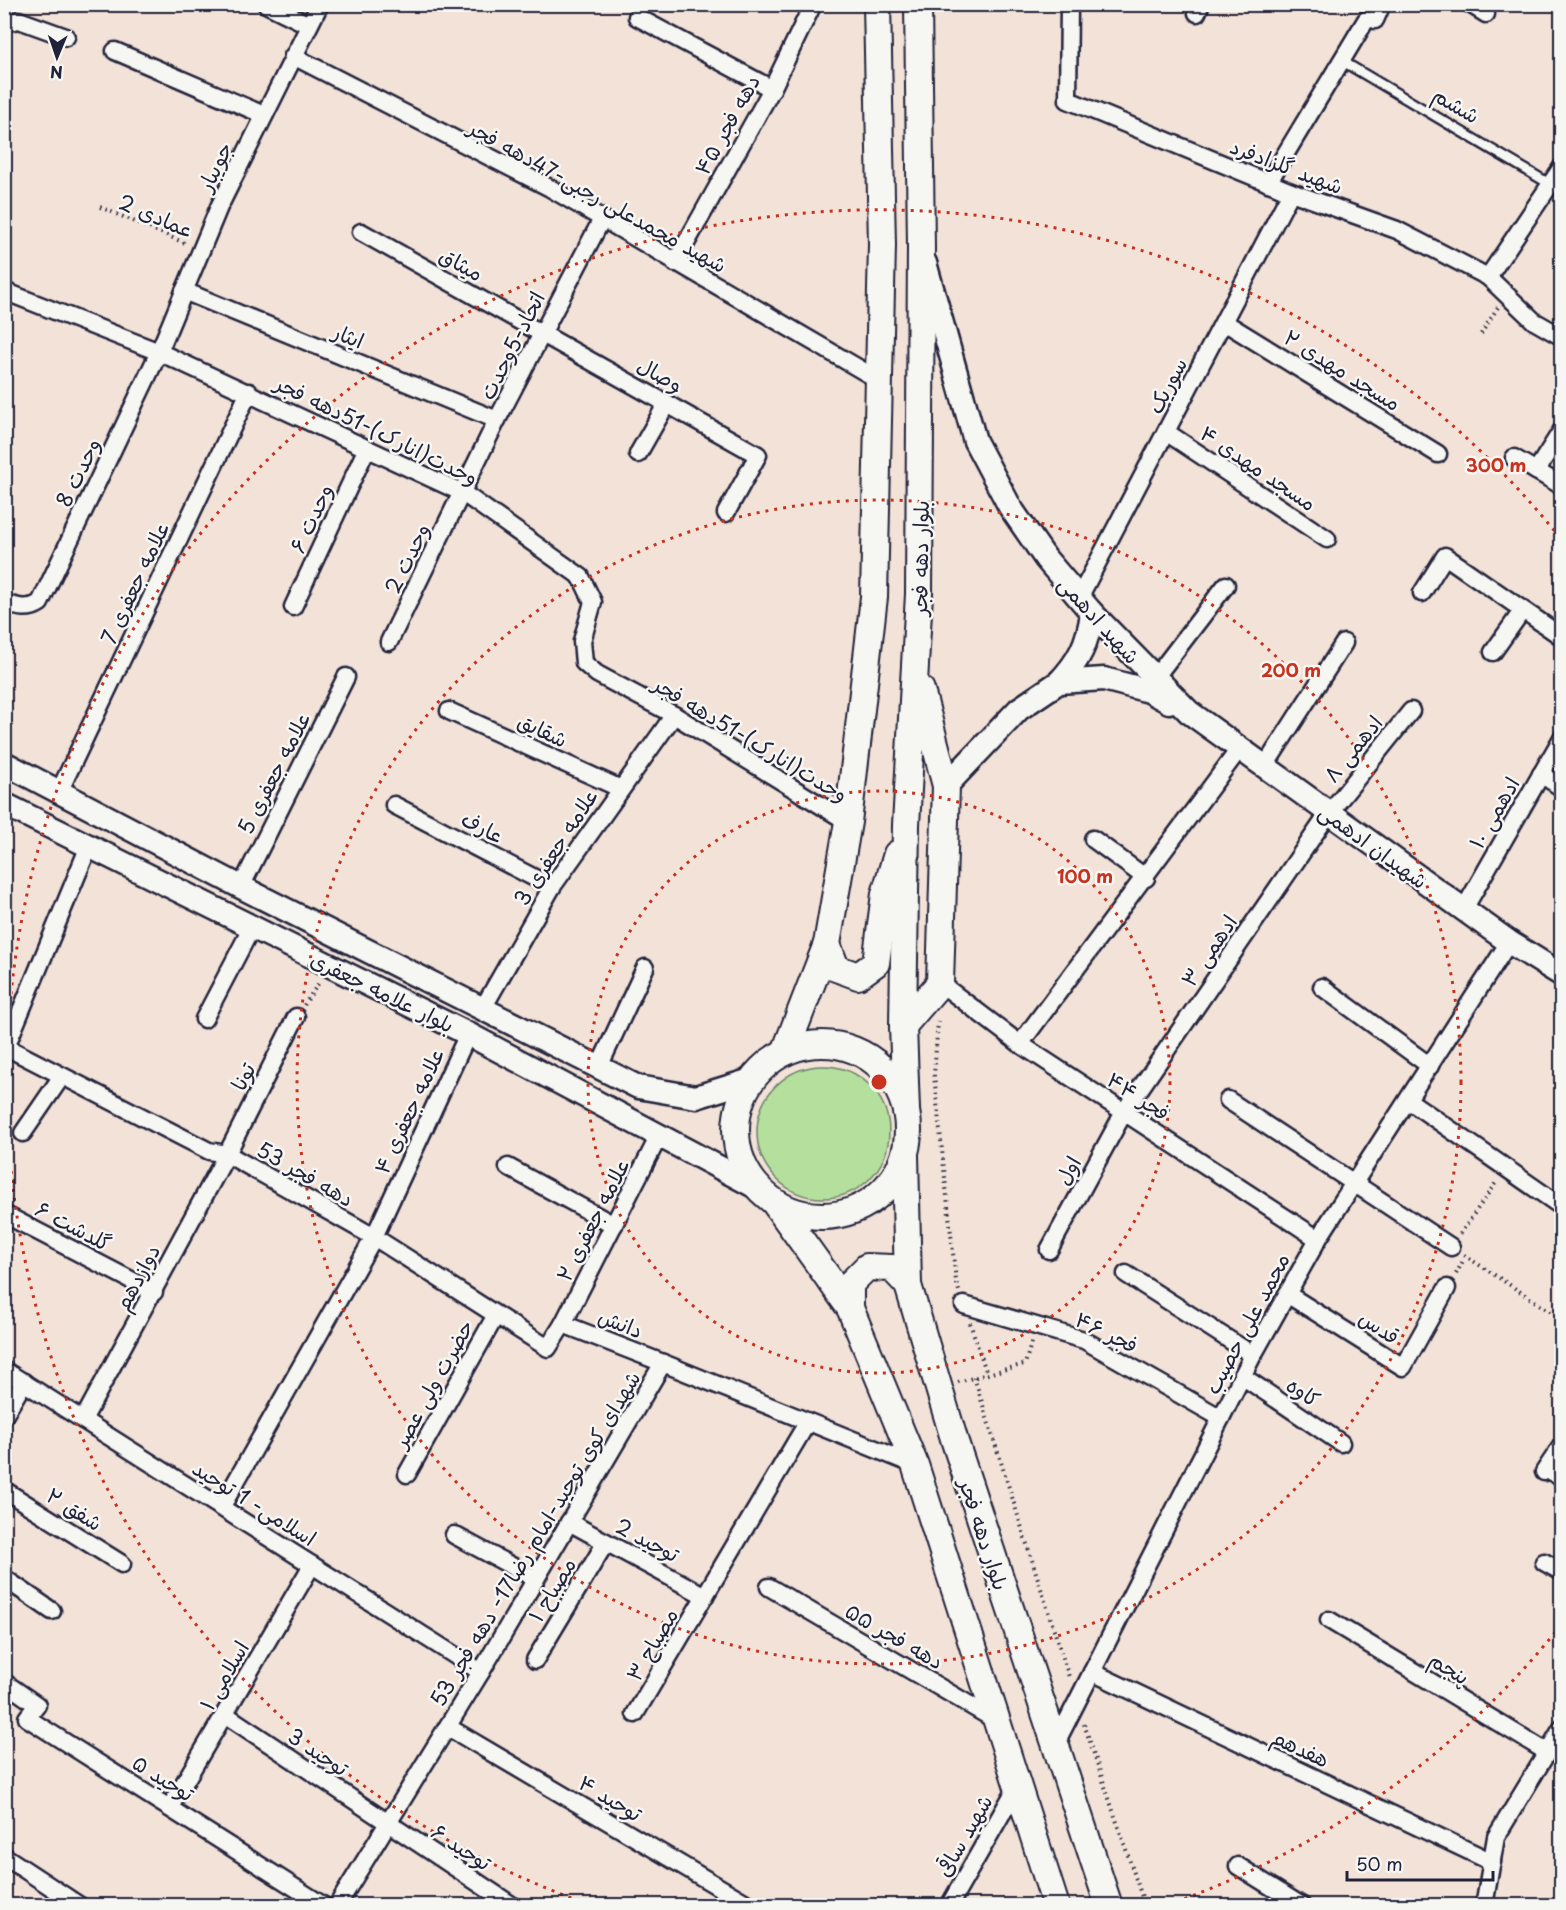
<svg xmlns="http://www.w3.org/2000/svg" width="1566" height="1910" font-family="'Playpen Sans','Playpen Sans Arabic',sans-serif">
<rect width="100%" height="100%" fill="#f2e2d8"/>
<filter id="ink" filterUnits="userSpaceOnUse"><feTurbulence type="fractalNoise" baseFrequency=".0167" numOctaves="2"/><feDisplacementMap in="SourceGraphic" scale="12" xChannelSelector="R" yChannelSelector="G"/><feConvolveMatrix kernelMatrix="1 2 1 2 8 2 1 2 1" color-interpolation-filters="sRGB"/></filter>
<g filter="url(#ink)">
<circle fill="#b5df9c" stroke="#6c806c" stroke-width="1.5" cx="823" cy="1132" r="66"/>
<g fill="none" stroke-linecap="round" stroke-linejoin="round">
<defs>
<g id="lane">
<polyline points="1342,61 1550,184"/>
<polyline points="1544,1472 1562,1483"/>
</g>
<g id="street">
<polyline points="266,4 309,25"/>
<polyline points="1069,4 1068,100 1291,192 1397,230 1488,277 1534,321 1562,337"/>
<polyline points="1470,4 1486,14"/>
<polyline points="1197,13 1201,4"/>
<polyline points="637,17 772,89"/>
<polyline points="1375,20 1382,4"/>
<polyline points="4,23 19,20 66,37"/>
<polyline points="115,51 264,115"/>
<polyline points="293,56 550,188 877,379"/>
<polyline points="1268,183 1366,20"/>
<polyline points="361,232 758,455 726,513"/>
<polyline points="675,263 772,89 813,4"/>
<polyline points="1488,277 1562,167"/>
<polyline points="4,291 159,352 463,493 581,577 593,602 582,641 584,663 597,674 674,715 848,822"/>
<polyline points="184,291 497,420"/>
<polyline points="1224,322 1438,454"/>
<polyline points="1166,432 1327,539"/>
<polyline points="638,454 667,403"/>
<polyline points="1514,458 1562,486"/>
<polyline points="1536,471 1562,430"/>
<polyline points="1422,593 1445,556 1562,637"/>
<polyline points="1079,598 1291,192"/>
<path d="M4,603C17,607 28,611 40,603L159,352L219,207L320,4"/>
<polyline points="293,607 367,448"/>
<polyline points="389,642 497,420 602,219"/>
<polyline points="1493,652 1522,611"/>
<polyline points="1154,679 1226,585"/>
<polyline points="449,711 619,788"/>
<polyline points="1265,766 1344,643"/>
<polyline points="1541,774 1562,788"/>
<polyline points="59,792 249,392"/>
<polyline points="394,805 552,887"/>
<polyline points="1093,839 1146,878"/>
<polyline points="241,887 346,677"/>
<polyline points="1464,909 1562,738"/>
<polyline points="940,983 1020,1044 1318,1239"/>
<polyline points="1322,987 1430,1066"/>
<polyline points="483,1008 552,887 674,715"/>
<polyline points="204,1019 252,927"/>
<polyline points="1020,1044 1240,748"/>
<polyline points="4,1046 209,1151 227,1154 374,1237 548,1348 563,1324 660,1134"/>
<polyline points="6,1047 89,846"/>
<polyline points="599,1067 645,968"/>
<polyline points="1228,1100 1451,1247"/>
<polyline points="1408,1100 1562,1207"/>
<polyline points="23,1133 62,1076"/>
<polyline points="508,1167 614,1225"/>
<polyline points="4,1214 154,1292"/>
<polyline points="1049,1250 1124,1112 1329,813 1411,711"/>
<polyline points="1126,1274 1253,1355"/>
<polyline points="1287,1294 1403,1367 1447,1288"/>
<polyline points="964,1305 1084,1340 1221,1418"/>
<polyline points="563,1324 663,1363"/>
<polyline points="4,1370 481,1672"/>
<polyline points="1242,1376 1341,1443"/>
<polyline points="4,1416 24,1382"/>
<polyline points="83,1420 227,1154 296,1017"/>
<polyline points="1544,1472 1562,1445"/>
<polyline points="407,1474 496,1315"/>
<polyline points="4,1490 122,1564"/>
<polyline points="221,1508 374,1237 468,1034"/>
<polyline points="569,1522 705,1596"/>
<polyline points="454,1535 536,1579"/>
<polyline points="1544,1562 1562,1572"/>
<polyline points="4,1578 52,1611"/>
<polyline points="769,1587 997,1721"/>
<polyline points="1329,1620 1547,1752"/>
<polyline points="535,1660 606,1542"/>
<polyline points="1092,1672 1492,1862"/>
<polyline points="4,1682 37,1705 27,1718 324,1906"/>
<polyline points="635,1714 807,1423"/>
<polyline points="226,1715 513,1906"/>
<polyline points="448,1727 751,1906"/>
<polyline points="1055,1745 1253,1355 1318,1239 1509,942"/>
<polyline points="170,1807 312,1565"/>
<polyline points="4,1856 80,1906"/>
<polyline points="1238,1866 1302,1906"/>
<polyline points="337,1906 481,1672 663,1363 915,1465"/>
<polyline points="949,1906 1017,1787"/>
<polyline points="1484,1906 1496,1837 1562,1728"/>
</g>
<g id="secondary">
<polyline points="925,263 975,441 1010,507 1046,559 1092,613 1189,712 1509,942 1562,975"/>
<path d="M1059,682C1079,661 1088,643 1092,613"/>
<polyline points="4,763 241,887 638,1087 696,1097 751,1080"/>
<polyline points="946,786 1019,709 1059,682 1104,679 1149,691 1169,702"/>
<polyline points="4,804 468,1034 756,1187"/>
</g>
<g id="primary">
<polyline points="827,944 836,968 858,976 876,963 885,894 897,854"/>
<polyline points="903,1026 940,983 946,786 921,690"/>
<circle cx="822" cy="1130" r="86"/>
<polyline points="785,1052 827,944 848,822 874,597 882,245 877,4"/>
<polyline points="906,1110 903,1026 906,825 919,594 921,247 918,4"/>
<polyline points="905,1155 908,1285 955,1442 1109,1906"/>
<polyline points="774,1202 850,1308 915,1465 1056,1906"/>
<polyline points="850,1308 850,1284 867,1267 892,1268 908,1285"/>
</g>
</defs>
<use href="#lane" stroke="#22223b" stroke-width="13"/>
<use href="#street" stroke="#22223b" stroke-width="21"/>
<use href="#secondary" stroke="#22223b" stroke-width="27"/>
<use href="#primary" stroke="#22223b" stroke-width="30"/>
<g stroke="#22223b" stroke-width="4" stroke-dasharray="1.5 4.5" stroke-linecap="butt">
<polyline points="100,207 187,244"/>
<polyline points="1481,334 1498,307"/>
<polyline points="304,1005 320,981"/>
<polyline points="938,1021 934,1075 956,1281 959,1291"/>
<polyline points="1460,1234 1497,1181"/>
<polyline points="1464,1255 1562,1319"/>
<polyline points="1456,1274 1464,1259"/>
<polyline points="970,1323 987,1374"/>
<polyline points="974,1377 1069,1677"/>
<polyline points="958,1382 1025,1364 1032,1340"/>
<polyline points="1084,1724 1145,1906"/>
</g>
<use href="#lane" stroke="#f6f6f2" stroke-width="8"/>
<use href="#street" stroke="#f6f6f2" stroke-width="16"/>
<use href="#secondary" stroke="#f6f6f2" stroke-width="22"/>
<use href="#primary" stroke="#f6f6f2" stroke-width="26"/>
</g>
</g>
<g fill="none" stroke="#c8321e" stroke-width="3" stroke-dasharray="3 6">
<circle cx="879" cy="1082" r="291"/>
<circle cx="879" cy="1082" r="582"/>
<path d="M1561 1625A872 872 0 0 1 1170 1904M588 1904A872 872 0 1 1 1561 539"/>
</g>
<g text-anchor="middle" dominant-baseline="central" stroke-width="5" stroke-linejoin="round" paint-order="stroke">
<g font-size="21" fill="#22223b" stroke="#f6f6f2">
<text transform="translate(1457 104) rotate(31)">ششم</text>
<text transform="translate(726 124) rotate(-61)">دهه فجر ۴۵</text>
<text transform="translate(1287 165) rotate(21)">شهید گلزادفرد</text>
<text transform="translate(214 166) rotate(-64)">جویبار</text>
<text transform="translate(598 195) rotate(29)">شهید محمدعلی رجبی-47دهه فجر</text>
<text transform="translate(157 215) rotate(23)">عمادی 2</text>
<text transform="translate(462 263) rotate(29)">میثاق</text>
<text transform="translate(349 335) rotate(22)">ایثار</text>
<text transform="translate(511 345) rotate(-63)">اتحاد-5وحدت</text>
<text transform="translate(1343 369) rotate(32)">مسجد مهدی ۲</text>
<text transform="translate(661 374) rotate(29)">وصال</text>
<text transform="translate(1166 385) rotate(-62)">سوریک</text>
<text transform="translate(377 429) rotate(26)">وحدت(انارک)-51دهه فجر</text>
<text transform="translate(1259 467) rotate(34)">مسجد مهدی ۴</text>
<text transform="translate(77 472) rotate(-64)">وحدت 8</text>
<text transform="translate(310 518) rotate(-65)">وحدت ۶</text>
<text transform="translate(406 558) rotate(-64)">وحدت 2</text>
<text transform="translate(919 558) rotate(-89)">بلوار دهه فجر</text>
<text transform="translate(134 582) rotate(-65)">علامه جعفری 7</text>
<text transform="translate(1100 619) rotate(48)">شهید ادهمی</text>
<text transform="translate(543 729) rotate(25)">شقایق</text>
<text transform="translate(751 738) rotate(31)">وحدت(انارک)-51دهه فجر</text>
<text transform="translate(1352 748) rotate(-51)">ادهمی ۸</text>
<text transform="translate(273 772) rotate(-63)">علامه جعفری 5</text>
<text transform="translate(1493 812) rotate(-60)">ادهمی ۱۰</text>
<text transform="translate(483 826) rotate(27)">عارف</text>
<text transform="translate(1374 845) rotate(36)">شهیدان ادهمی</text>
<text transform="translate(555 846) rotate(-57)">علامه جعفری 3</text>
<text transform="translate(1208 950) rotate(-56)">ادهمی ۳</text>
<text transform="translate(383 991) rotate(26)">بلوار علامه جعفری</text>
<text transform="translate(242 1076) rotate(-63)">تونا</text>
<text transform="translate(1139 1095) rotate(33)">فجر ۴۴</text>
<text transform="translate(408 1110) rotate(-65)">علامه جعفری ۴</text>
<text transform="translate(1067 1170) rotate(-61)">اول</text>
<text transform="translate(306 1173) rotate(30)">دهه فجر 53</text>
<text transform="translate(592 1219) rotate(-63)">علامه جعفری ۲</text>
<text transform="translate(74 1225) rotate(28)">گلدشت ۶</text>
<text transform="translate(136 1277) rotate(-62)">دوازدهم</text>
<text transform="translate(621 1322) rotate(21)">دانش</text>
<text transform="translate(1246 1323) rotate(-62)">محمد علی حصیب</text>
<text transform="translate(1380 1326) rotate(33)">قدس</text>
<text transform="translate(1107 1331) rotate(26)">فجر ۴۶</text>
<text transform="translate(432 1383) rotate(-61)">حضرت ولی عصر</text>
<text transform="translate(1304 1391) rotate(34)">کاوه</text>
<text transform="translate(255 1502) rotate(32)">اسلامی- 1 توحید</text>
<text transform="translate(75 1508) rotate(32)">شفق ۲</text>
<text transform="translate(985 1534) rotate(72)">بلوار دهه فجر</text>
<text transform="translate(534 1538) rotate(-59)">شهدای کوی توحید-امام رضا17- دهه فجر 53</text>
<text transform="translate(648 1539) rotate(28)">توحید 2</text>
<text transform="translate(551 1589) rotate(-59)">مصباح ۱</text>
<text transform="translate(895 1635) rotate(30)">دهه فجر ۵۵</text>
<text transform="translate(651 1644) rotate(-60)">مصباح ۳</text>
<text transform="translate(1450 1667) rotate(31)">پنجم</text>
<text transform="translate(223 1675) rotate(-60)">اسلامی ۱</text>
<text transform="translate(1301 1747) rotate(25)">هفدهم</text>
<text transform="translate(319 1751) rotate(34)">توحید 3</text>
<text transform="translate(164 1777) rotate(32)">توحید ۵</text>
<text transform="translate(611 1797) rotate(31)">توحید ۴</text>
<text transform="translate(963 1835) rotate(-60)">شهید ساقی</text>
<text transform="translate(462 1846) rotate(33)">توحید ۶</text>
</g>
</g>
<circle cx="879" cy="1082" r="9" fill="#c8321e" stroke="#f6f6f2" stroke-width="3"/>
<g font-size="18" text-anchor="middle" font-weight="bold" fill="#c8321e" stroke="#f6f6f2" stroke-width="5" stroke-linejoin="round" paint-order="stroke">
<text x="1496" y="472">300 m</text>
<text x="1291" y="677">200 m</text>
<text x="1085" y="883">100 m</text>
</g>
<rect width="1566" height="1910" fill="none" stroke="#f6f6f2" stroke-width="24"/>
<rect x="12" y="12" width="1542" height="1886" fill="none" stroke="#22223b" stroke-width="2" filter="url(#ink)"/>
<g transform="translate(57 57) rotate(182)" stroke="#f6f6f2" stroke-width="4.5" paint-order="stroke">
<path d="M0-4.5L10 22L0 15L-10 22Z" fill="#22223b"/>
<text y="-9" font-size="16" font-weight="bold" text-anchor="middle" fill="#22223b">N</text>
</g>
<path d="M1347 1871v9h146v-9" fill="none" stroke="#22223b" stroke-width="3"/>
<text x="1356" y="1871" font-size="18" fill="#22223b" stroke="#f6f6f2" stroke-width="4.5" paint-order="stroke">50 m</text>
</svg>
